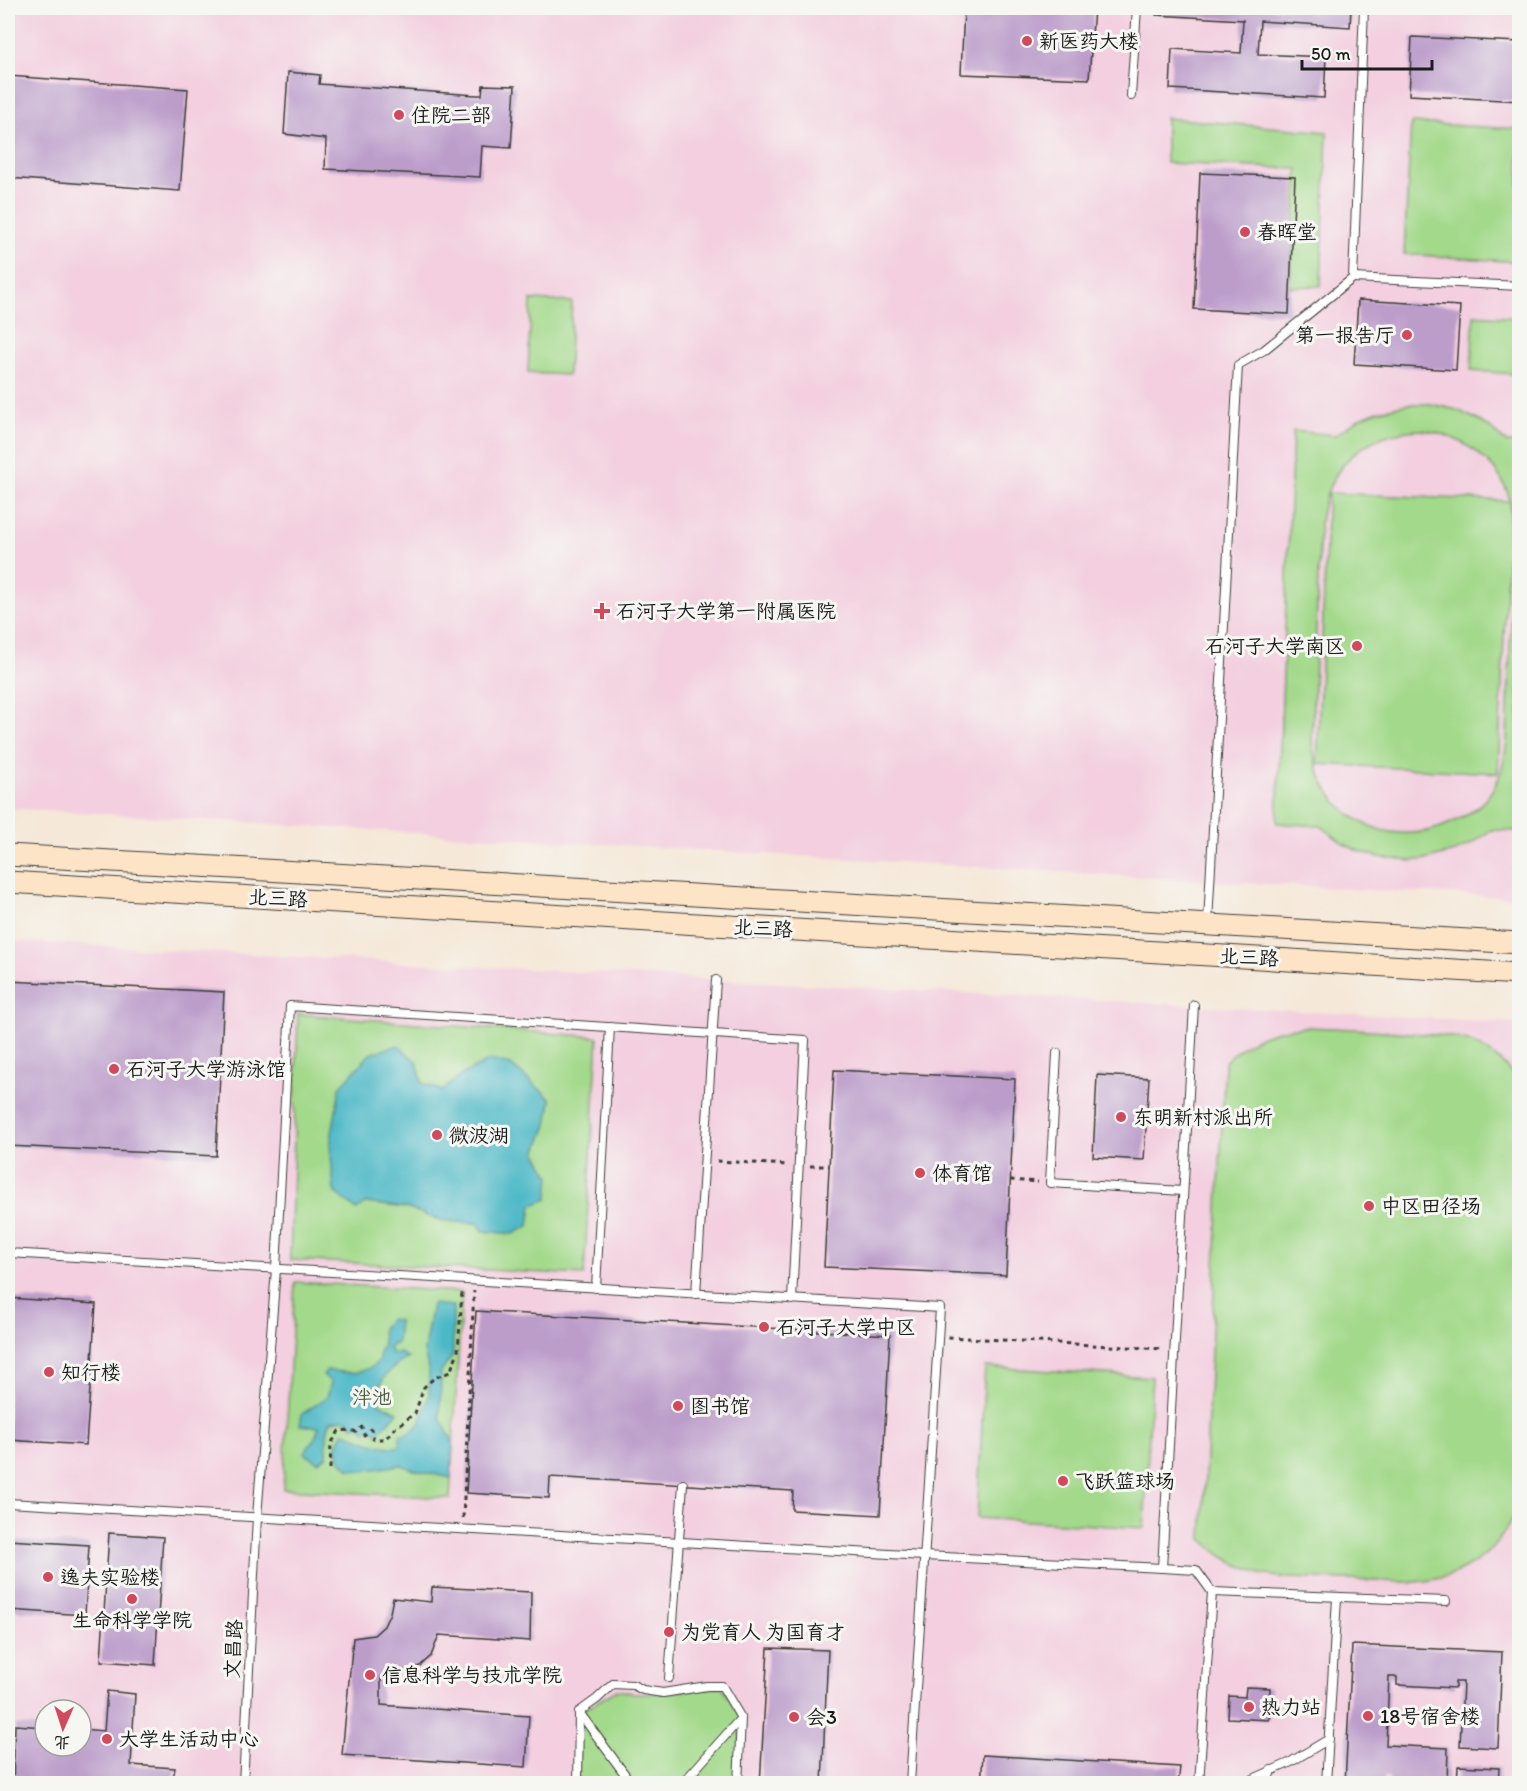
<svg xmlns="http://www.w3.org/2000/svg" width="1527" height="1791" font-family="Itim,'LXGW WenKai TC',sans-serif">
<rect width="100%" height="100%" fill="#f6f6f2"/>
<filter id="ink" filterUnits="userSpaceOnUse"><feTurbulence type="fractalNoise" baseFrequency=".0167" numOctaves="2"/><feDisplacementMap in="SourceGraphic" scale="12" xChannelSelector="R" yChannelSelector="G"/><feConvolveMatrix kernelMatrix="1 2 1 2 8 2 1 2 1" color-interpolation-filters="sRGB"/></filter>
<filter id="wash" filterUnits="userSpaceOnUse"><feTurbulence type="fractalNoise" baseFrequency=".008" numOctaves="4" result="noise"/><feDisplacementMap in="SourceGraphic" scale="24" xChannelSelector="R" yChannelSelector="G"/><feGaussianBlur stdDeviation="1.35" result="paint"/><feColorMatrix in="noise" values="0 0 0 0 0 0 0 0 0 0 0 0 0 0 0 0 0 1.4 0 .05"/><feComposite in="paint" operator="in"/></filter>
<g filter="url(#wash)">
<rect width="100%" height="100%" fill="#f5e8d8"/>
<g fill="#f3cfdf" fill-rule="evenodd">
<polygon points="8,8 1519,8 1519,898 1210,881 8,808"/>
<path d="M8,941L1519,1023L1520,1631L1511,1783H8ZM45,1710H81V1746H45Z"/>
</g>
<g fill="#a3d98a" stroke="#607a53" stroke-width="1.5" fill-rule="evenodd">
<polygon points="1166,118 1327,132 1321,286 1290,287 1298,169 1166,163"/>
<polygon points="1411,123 1519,129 1519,262 1404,254"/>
<polygon points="531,300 572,302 568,375 528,373"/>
<polygon points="1474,315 1519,318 1517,374 1471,371"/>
<path d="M1407,404H1431L1457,410L1474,418L1488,426L1507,443L1520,444L1519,831L1491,830L1470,845L1455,852L1428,859L1410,861L1378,857L1356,850L1344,844L1321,826L1277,823L1293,431L1335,435L1362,417L1378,411ZM1421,430C1460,434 1501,462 1510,501L1328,493L1317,764L1498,773L1510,502L1514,525L1507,740C1505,759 1502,776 1491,792C1482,806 1466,816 1451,823C1384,854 1317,812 1312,740L1320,524C1326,467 1363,432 1421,430Z"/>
<path d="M298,1014L598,1037L584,1275L290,1260ZM417,1062L422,1083L443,1091L463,1074L511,1065L551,1099L547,1125L536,1153L550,1176L532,1205L478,1223L443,1221L406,1208L366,1203Z"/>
<path d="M1305,1027C1340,1028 1375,1030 1411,1033C1430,1035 1451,1034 1470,1042C1490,1050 1506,1065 1519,1082V1499C1504,1552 1461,1582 1407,1582L1287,1578L1260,1574L1234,1563L1219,1554L1202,1539L1225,1062C1246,1039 1274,1029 1305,1027Z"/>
<polygon points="295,1282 462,1292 450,1498 283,1489"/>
<polygon points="985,1367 1152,1377 1144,1528 977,1518"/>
<polygon points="722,1686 741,1718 738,1783 577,1784 579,1712 617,1690 634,1693 663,1693"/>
</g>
<g fill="#4bb8c6" stroke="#346a71" stroke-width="1.5">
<polygon points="398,1045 417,1062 422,1083 442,1091 463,1074 490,1060 511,1065 551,1099 547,1125 536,1153 550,1176 548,1199 532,1205 529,1226 513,1234 483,1231 478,1223 443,1221 406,1208 366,1203 357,1210 334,1191 330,1145 340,1087 370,1054"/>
<path d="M432,1304L453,1306V1355L441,1372L440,1418L453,1442L451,1478L414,1470L401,1465L363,1471L349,1469L339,1458L336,1446L344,1432C357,1438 386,1450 400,1446V1435L410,1433L420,1423L429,1396V1374L424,1350Z"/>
<path d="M390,1319L399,1321L397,1343L389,1347L392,1354L400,1353L408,1358C397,1363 383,1375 380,1387C379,1392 380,1398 379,1403L398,1412L378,1433L371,1429L366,1431L360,1425L353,1426L345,1419L331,1421C325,1431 327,1444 327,1456L318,1462L304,1453L314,1440L319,1427L300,1425L302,1414L327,1397L331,1382L323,1375L327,1370C347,1373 364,1376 379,1361V1353L383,1343L382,1328Z"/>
</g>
<g id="blocks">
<g fill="#bc9dca">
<polygon points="964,8 1094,8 1089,79 961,74"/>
<polygon points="1156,8 1351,8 1350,27 1260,21 1258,54 1326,57 1324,98 1170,89 1172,49 1241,53 1243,20 1156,15"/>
<polygon points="1412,37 1520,42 1520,101 1409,95"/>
<polygon points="288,72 320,75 319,84 476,95 482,95 483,85 515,86 511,148 482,146 480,177 325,169 326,139 284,134"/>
<polygon points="8,76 188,89 180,191 8,178"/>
<polygon points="1200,173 1295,177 1289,314 1194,309"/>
<polygon points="1358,300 1460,306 1456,370 1354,364"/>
<polygon points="8,981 224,992 216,1156 8,1146"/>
<polygon points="834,1070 1015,1079 1006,1275 824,1267"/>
<polygon points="1097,1075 1149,1078 1144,1160 1093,1157"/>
<polygon points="8,1298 96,1304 86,1445 8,1440"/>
<polygon points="476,1311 890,1335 880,1515 792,1510 793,1491 550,1477 549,1498 466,1493"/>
<polygon points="109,1533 163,1537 155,1665 101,1661"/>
<polygon points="8,1540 89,1545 85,1615 8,1610"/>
<polygon points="432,1587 531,1592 530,1641 439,1635 431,1656 420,1666 381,1677 381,1705 529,1716 526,1767 342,1755 353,1638 374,1635 384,1626 390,1613 393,1598 431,1602"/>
<polygon points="1352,1645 1502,1652 1498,1748 1460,1746 1463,1682 1455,1682 1455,1688 1397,1685 1397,1677 1389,1677 1386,1745 1448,1748 1447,1784 1388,1784 1389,1777 1384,1777 1384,1784 1345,1784"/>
<polygon points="768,1648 828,1650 822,1784 760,1784"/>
<polygon points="1246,1687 1270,1688 1269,1720 1228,1718 1229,1696 1245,1697"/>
<polygon points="107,1691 135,1694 131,1765 175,1768 172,1784 13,1784 15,1725 45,1727 45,1746 81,1746 81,1729 104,1731"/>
<polygon points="983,1755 1180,1767 1178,1784 981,1784"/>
<polygon points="1458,1766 1499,1768 1498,1784 1457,1784"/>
</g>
</g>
</g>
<g filter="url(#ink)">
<use href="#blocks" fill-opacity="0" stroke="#3d3b38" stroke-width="1.5"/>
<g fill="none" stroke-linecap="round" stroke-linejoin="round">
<defs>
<g id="lane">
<polyline points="1131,96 1137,8"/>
<polyline points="1353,278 1520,286"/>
<polyline points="1208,922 1238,365 1264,350 1353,278 1364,8"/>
<polyline points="1057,1053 1050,1183 1183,1191"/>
<polyline points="8,1253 940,1308 910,1784"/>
<polyline points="596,1288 610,1027"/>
<polyline points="696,1294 716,980"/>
<polyline points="8,1503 924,1556 1162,1568 1196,1570 1212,1592 1446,1601"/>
<polyline points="1162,1568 1194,1005"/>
<polyline points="669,1678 683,1484"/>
<polyline points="579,1712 632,1784"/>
<polyline points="243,1784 257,1517 276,1269 290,1006 805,1040 792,1300"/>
<polyline points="578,1784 579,1712 597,1699 613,1684 633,1685 643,1690 663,1693 707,1686 722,1686 741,1718 738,1784"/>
<polyline points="682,1784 741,1718"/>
<polyline points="1199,1784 1212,1592"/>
<polyline points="1242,1784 1289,1763 1329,1739"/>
<polyline points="1267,1784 1271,1770"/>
<polyline points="1326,1784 1337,1598"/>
<polyline points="1466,1784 1466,1783"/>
</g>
<g id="secondary">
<polyline points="8,855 1520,943"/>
<polyline points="8,882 1520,974"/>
</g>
</defs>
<use href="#lane" stroke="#3d3b38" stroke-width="10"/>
<use href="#secondary" stroke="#3d3b38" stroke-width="23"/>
<g stroke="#3d3b38" stroke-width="3" stroke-dasharray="4.5 4.5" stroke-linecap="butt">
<polyline points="717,1161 788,1165"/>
<polyline points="810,1166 829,1166"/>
<polyline points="1010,1180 1038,1182"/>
<polyline points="948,1337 1163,1349"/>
<polyline points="330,1469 331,1444 339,1431 351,1430 356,1432 362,1427 364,1435 371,1429 373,1439 385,1439 394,1429 415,1413 424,1387 434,1378 450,1372 458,1352 462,1292"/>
<polyline points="463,1518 474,1291"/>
</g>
<use href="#lane" stroke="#fff" stroke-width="8"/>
<use href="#secondary" stroke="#fee4c6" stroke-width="21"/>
</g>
</g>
<g fill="#d1495b" stroke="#f6f6f2" stroke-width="2">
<circle cx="1027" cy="41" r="6"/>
<circle cx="399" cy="115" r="6"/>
<circle cx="1245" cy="232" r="6"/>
<circle cx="1407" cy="335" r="6"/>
<path d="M599 602h6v6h6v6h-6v6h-6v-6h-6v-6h6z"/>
<circle cx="1357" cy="646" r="6"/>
<circle cx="114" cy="1069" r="6"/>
<circle cx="1121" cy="1117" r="6"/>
<circle cx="437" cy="1135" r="6"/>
<circle cx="920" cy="1173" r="6"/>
<circle cx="1369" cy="1206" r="6"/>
<circle cx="764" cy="1327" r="6"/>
<circle cx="49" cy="1372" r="6"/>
<circle cx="678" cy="1406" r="6"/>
<circle cx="1063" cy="1481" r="6"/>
<circle cx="48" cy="1577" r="6"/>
<circle cx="132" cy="1599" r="6"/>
<circle cx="669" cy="1632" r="6"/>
<circle cx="370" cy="1675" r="6"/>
<circle cx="1249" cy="1707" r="6"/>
<circle cx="1368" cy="1716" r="6"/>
<circle cx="794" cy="1717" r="6"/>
<circle cx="107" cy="1739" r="6"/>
</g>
<g text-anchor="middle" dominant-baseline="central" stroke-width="6" stroke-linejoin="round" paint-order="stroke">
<g font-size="20" fill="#1c1c1c" stroke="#f6f6f2" text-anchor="start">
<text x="1039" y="41">新医药大楼</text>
<text x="411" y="115">住院二部</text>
<text x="1257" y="232">春晖堂</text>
<text x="1395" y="335" text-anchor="end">第一报告厅</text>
<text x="616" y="611">石河子大学第一附属医院</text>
<text x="1345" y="646" text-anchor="end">石河子大学南区</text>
<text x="126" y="1069">石河子大学游泳馆</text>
<text x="1133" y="1117">东明新村派出所</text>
<text x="449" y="1135">微波湖</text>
<text x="932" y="1173">体育馆</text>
<text x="1381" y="1206">中区田径场</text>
<text x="776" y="1327">石河子大学中区</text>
<text x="61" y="1372">知行楼</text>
<text x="690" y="1406">图书馆</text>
<text x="1075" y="1481">飞跃篮球场</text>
<text x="60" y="1577">逸夫实验楼</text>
<text x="132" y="1620" text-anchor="middle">生命科学学院</text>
<text x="681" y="1632">为党育人 为国育才</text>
<text x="382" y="1675">信息科学与技术学院</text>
<text x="1261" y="1707">热力站</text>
<text x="1380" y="1716">18号宿舍楼</text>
<text x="806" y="1717">会3</text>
<text x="119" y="1739">大学生活动中心</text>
</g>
<g font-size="20" fill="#1c1c1c" stroke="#f6f6f2">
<text transform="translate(278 898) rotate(3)">北三路</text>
<text transform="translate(763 928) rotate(3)">北三路</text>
<text transform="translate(1249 957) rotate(3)">北三路</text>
<text transform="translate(233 1649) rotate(-87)">文昌路</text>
</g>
<g font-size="20" fill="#4b5e42" stroke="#f6f6f2">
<text x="372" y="1397">泮池</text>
</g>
</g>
<rect width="1527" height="1791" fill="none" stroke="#f6f6f2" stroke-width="30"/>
<g transform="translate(63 1728) rotate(183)"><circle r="28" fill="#f6f6f2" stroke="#9f9f9c" stroke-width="1.5"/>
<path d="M0-4.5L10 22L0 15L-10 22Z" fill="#d1495b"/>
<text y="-9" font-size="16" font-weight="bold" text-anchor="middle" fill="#1c1c1c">北</text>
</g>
<path d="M1302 60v9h130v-9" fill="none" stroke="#1c1c1c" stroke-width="3"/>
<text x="1311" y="60" font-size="18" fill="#1c1c1c" stroke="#f6f6f2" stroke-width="4.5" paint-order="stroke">50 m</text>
</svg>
